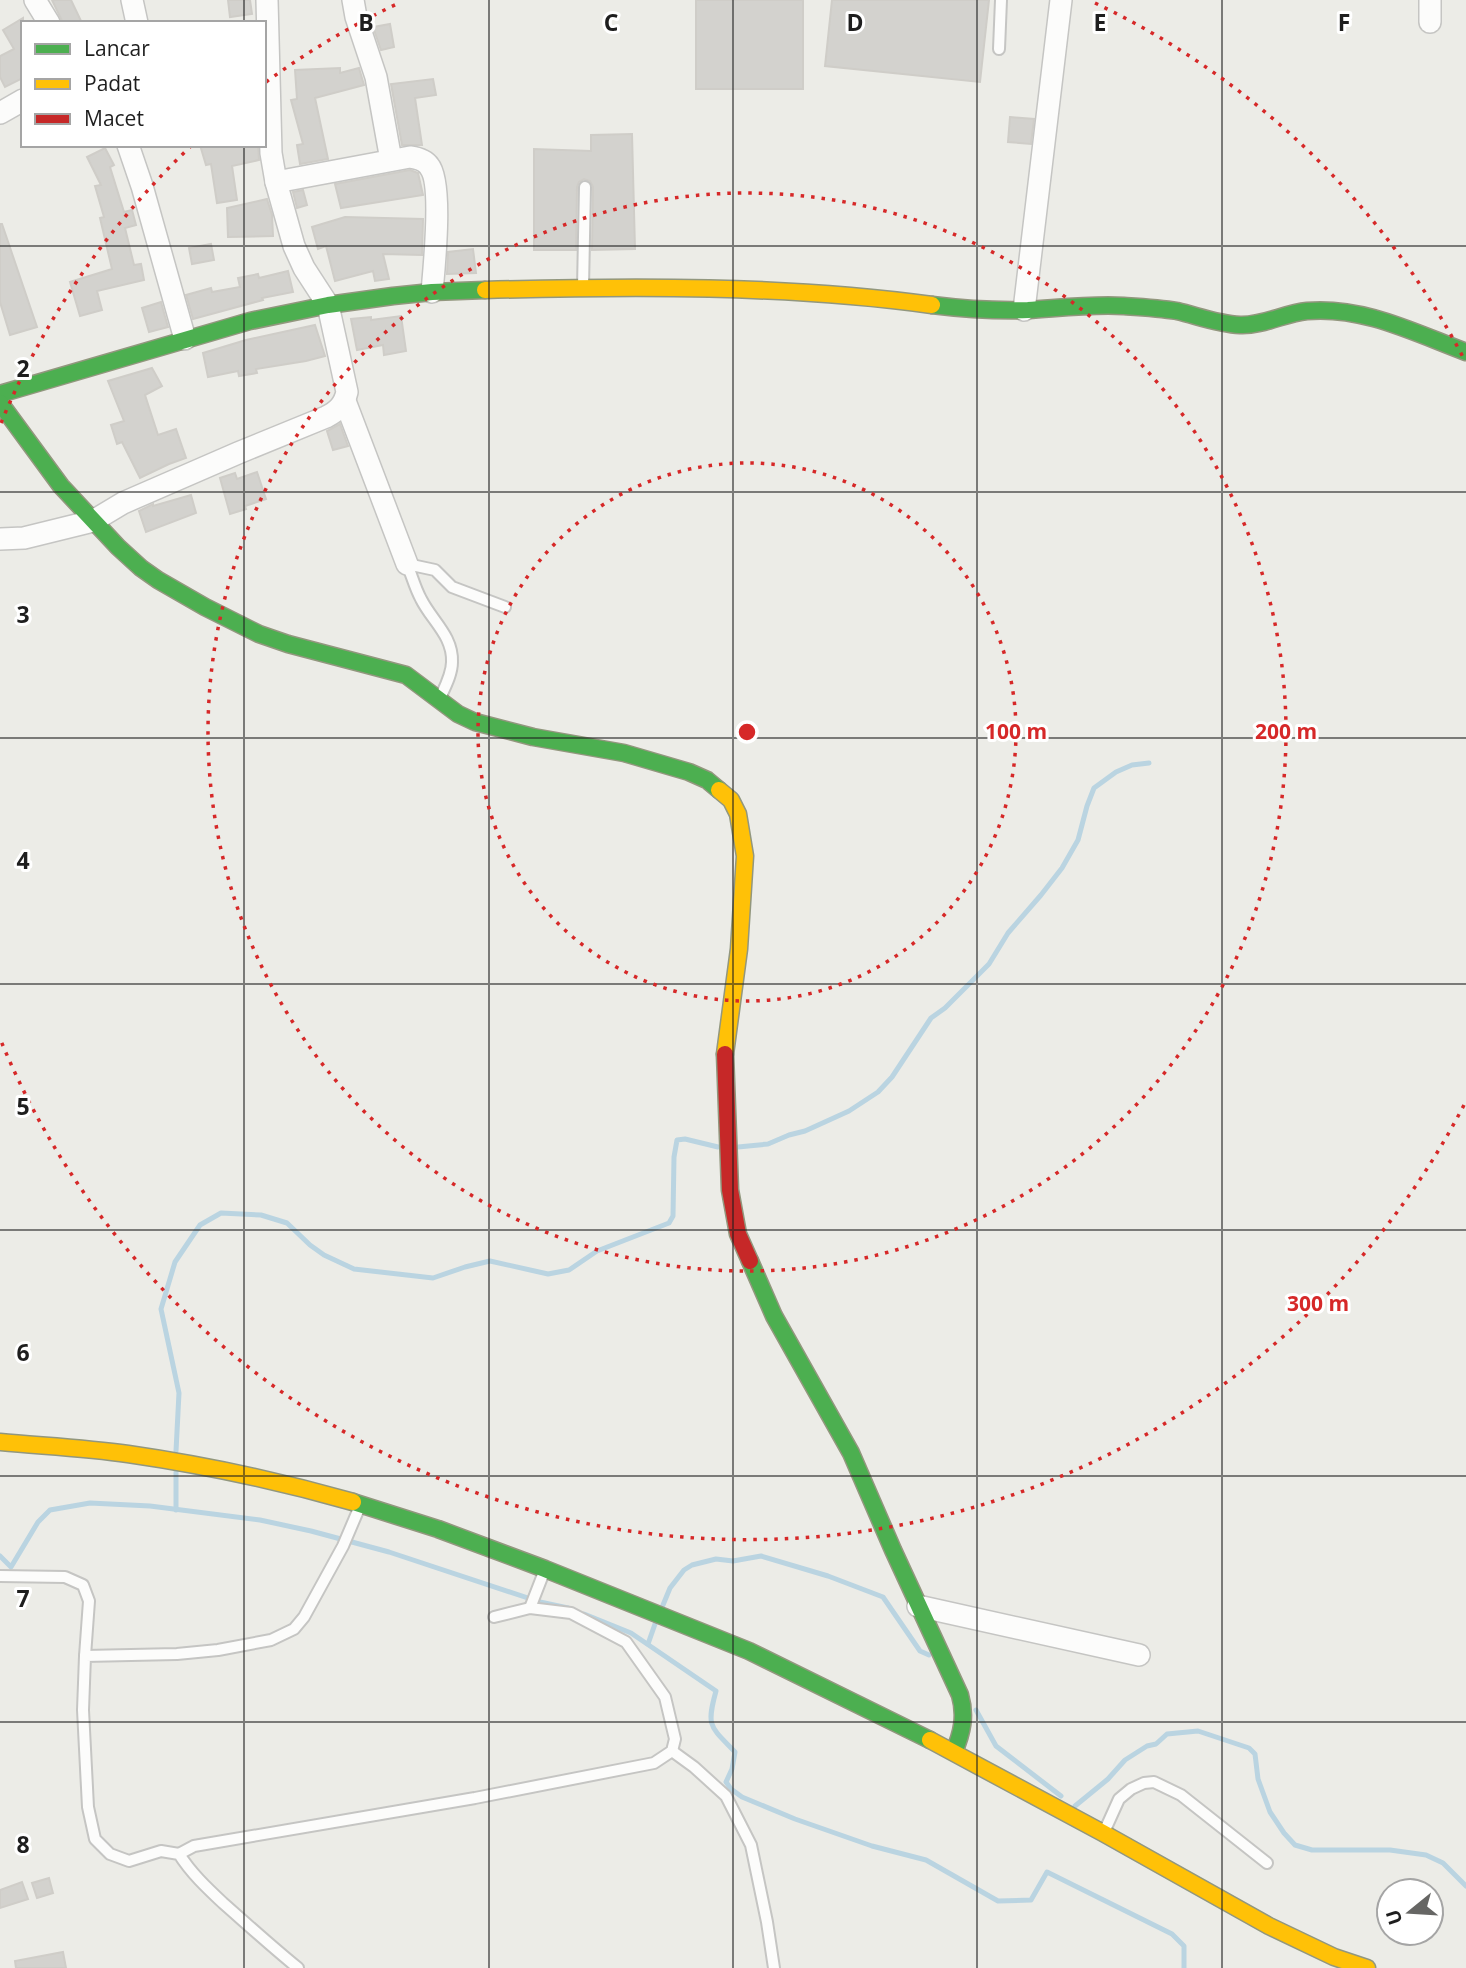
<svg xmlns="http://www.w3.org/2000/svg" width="1466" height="1968" font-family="'Open Sans',sans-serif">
<rect width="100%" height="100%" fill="#ecece7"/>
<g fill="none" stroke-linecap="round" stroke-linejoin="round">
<g stroke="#bad4e1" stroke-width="5">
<polyline points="738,1147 768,1144 789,1135 805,1131 849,1111 878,1092 892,1077 931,1018 945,1008 989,964 1008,933 1041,895 1062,868 1078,840 1087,806 1094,788 1116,772 1132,765 1149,763"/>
<polyline points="176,1451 179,1393 161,1309 175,1262 200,1225 221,1213 261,1215 287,1223 310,1245 324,1255 354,1269 433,1278 465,1267 490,1261 548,1274 569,1270 597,1251 669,1223 673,1216 674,1157 677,1140 685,1139 718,1147"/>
<polyline points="176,1472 176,1510"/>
<polyline points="0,1556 11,1567 38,1522 50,1510 90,1503 150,1506 260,1520 311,1531 389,1552 540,1602 568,1608"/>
<polyline points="663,1605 670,1588 684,1570 692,1565 716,1559 733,1561 761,1556 828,1576 883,1597 920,1651 929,1655"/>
<path d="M584,1614L631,1633L716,1691C706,1727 710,1726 735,1752L732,1769L726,1782L731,1789L742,1797L795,1819L872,1846L926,1860L998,1901L1031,1900L1047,1872L1172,1934L1184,1946V1968"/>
<polyline points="648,1644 655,1624"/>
<polyline points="976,1710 996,1746 1061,1796"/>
<polyline points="1075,1806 1108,1779 1125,1760 1147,1746 1156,1744 1167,1734 1198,1731 1249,1748 1255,1754 1258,1779 1270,1812 1284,1833 1295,1845 1312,1850 1390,1850 1426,1855 1443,1863 1466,1886"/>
</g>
</g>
<g fill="#d3d2ce" stroke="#cfcdc8" stroke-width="2">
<polygon points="52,0 71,0 82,23 63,23"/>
<polygon points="228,0 250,0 252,14 230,17"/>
<rect x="696" y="0" width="107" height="89"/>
<polygon points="832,0 989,0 980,82 825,66"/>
<polygon points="23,18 23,78 5,87 0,77 0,56 14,49 3,30"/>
<polygon points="390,24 394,47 381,50 373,27"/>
<polygon points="340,68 340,73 359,68 364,85 315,98 328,159 300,164 297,145 303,144 291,100 297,99 295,70"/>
<polygon points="433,79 436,95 415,98 422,145 402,145 391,84"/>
<polygon points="1010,117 1034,119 1031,144 1008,142"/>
<polygon points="632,134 635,249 592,250 593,187 590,181 584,179 579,182 577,187 576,250 534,250 534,149 591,151 591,135"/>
<polygon points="200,145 258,145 259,160 232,166 237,200 217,203 211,164 206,165"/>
<polygon points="105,148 114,165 110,167 124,212 132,210 136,225 125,228 134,265 141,264 144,280 97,291 102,310 80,316 70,282 112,269 100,218 104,217 95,186 101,185 87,157"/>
<polygon points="410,170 418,173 423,195 341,208 335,184"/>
<polygon points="303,190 307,205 297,208 293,192"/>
<polygon points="267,199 272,215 273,236 228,237 227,208"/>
<polygon points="345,217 423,219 422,255 383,254 389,279 375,281 373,271 335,281 326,246 318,249 312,227"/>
<polygon points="0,224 2,224 37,327 10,335 0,302"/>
<polygon points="211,244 214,260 192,264 189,248"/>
<polygon points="473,249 476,273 447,274 448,252"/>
<polygon points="288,271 293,292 262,298 263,300 193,319 186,295 211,288 212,292 240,287 238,278 258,274 259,278"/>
<polygon points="161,302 168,327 149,332 142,308"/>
<polygon points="401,316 406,351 384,355 383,345 357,350 351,319 371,317 371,320"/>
<polygon points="315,325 325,356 306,361 256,369 257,373 239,376 238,371 208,377 203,353 246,340"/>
<polygon points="152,368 162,386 145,395 158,435 176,429 186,458 169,464 140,478 122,442 117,444 111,425 124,421 108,381"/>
<polygon points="340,424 348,446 333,450 327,431"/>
<polygon points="257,472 266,499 245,506 246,509 230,514 220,478 235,473 237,479"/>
<polygon points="191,495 196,513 146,532 139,511 153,504 153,506"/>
<polygon points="49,1878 53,1893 37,1898 32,1883"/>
<polygon points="22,1882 28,1899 0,1908 0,1890"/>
<polygon points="63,1952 66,1968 16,1968 15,1961"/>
</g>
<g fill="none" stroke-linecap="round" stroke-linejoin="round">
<defs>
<g id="lane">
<polyline points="999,49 1001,0"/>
<polyline points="583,287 585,187"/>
<path d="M407,564C412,576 415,588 421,599C432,621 453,636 452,662C452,674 445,687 440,698"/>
<polyline points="407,564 435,570 452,587 505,607"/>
<polyline points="0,1576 65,1577 83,1585 89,1601 85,1656"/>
<polyline points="530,1608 544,1572"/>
<polyline points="672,1751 694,1767 726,1796 751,1845 767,1922 774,1968"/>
<polyline points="1105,1830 1119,1799 1131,1789 1144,1783 1154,1782 1181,1795 1267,1863"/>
<polyline points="179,1854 194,1846 475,1798 654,1763 672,1751 675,1739 665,1697 626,1642 571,1613 530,1608 494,1617"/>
<path d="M298,1968C272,1947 248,1925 223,1903C207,1888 191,1873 179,1854L161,1851L129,1861L110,1854L95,1839L88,1807L83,1710L85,1656L177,1654L218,1650L271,1640L294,1629L304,1617L343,1546L360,1506"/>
</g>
<g id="street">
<polyline points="35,0 49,23"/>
<polyline points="132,0 137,23"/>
<polyline points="353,0 356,17 376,77 391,160"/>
<polyline points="1430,0 1430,22"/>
<polyline points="0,113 23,100"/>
<polyline points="128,145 142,186 185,339"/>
<path d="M276,182L410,157C417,158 425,160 429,166C443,182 434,269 432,292"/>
<polyline points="1024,310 1061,0"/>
<polyline points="345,401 407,564"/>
<path d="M0,539L24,538L93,521L123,503L238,453L326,417C338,411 344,405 347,392L328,305L304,268L294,246L276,182L271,153L267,0"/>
<polyline points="918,1606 1139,1655"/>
</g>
<g id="fast">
<path d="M932,305C964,309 996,311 1028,310C1060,308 1092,304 1124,306C1141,307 1160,308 1177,311C1198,316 1218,324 1240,325C1263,326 1285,313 1307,311C1363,306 1415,333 1466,352"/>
<polyline points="0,394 250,321 328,305 393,296 432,292 485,290"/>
<polyline points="0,403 61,486 118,547 141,568 158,580 205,607 259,634 288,644 406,675 458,714 475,722 533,737 624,753 689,772 707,780 719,790"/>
<path d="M750,1261L774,1316L851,1453L893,1550L960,1695C966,1716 962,1733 954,1752"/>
<polyline points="353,1502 438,1529 545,1569 749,1651 930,1740"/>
</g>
<g id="slow">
<path d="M485,290C632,286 786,285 932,305"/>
<polyline points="719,790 731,800 738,814 745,856 739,949 725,1054"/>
<path d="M0,1442C43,1446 86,1448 128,1454C204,1465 279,1481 353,1502"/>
<polyline points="930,1740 1103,1833 1269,1926 1334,1957 1367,1968"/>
</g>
<polyline id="jam" points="725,1054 730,1190 738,1234 750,1261"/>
</defs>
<use href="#lane" stroke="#c5c5c3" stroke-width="14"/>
<use href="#street" stroke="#c5c5c3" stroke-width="24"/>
<use href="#fast" stroke="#92977e" stroke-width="19"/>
<use href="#slow" stroke="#92977e" stroke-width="19"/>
<use href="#jam" stroke="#92977e" stroke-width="19"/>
<use href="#lane" stroke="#fcfcfb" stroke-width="10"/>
<use href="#street" stroke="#fcfcfb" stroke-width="21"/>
<use href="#fast" stroke="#4caf50" stroke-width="16"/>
<use href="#slow" stroke="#ffc107" stroke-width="16"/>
<use href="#jam" stroke="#c62828" stroke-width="16"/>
</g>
<path fill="none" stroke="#1e1e1e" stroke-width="2" stroke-opacity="0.55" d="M244,0V23M489,0V1968M733,0V1968M977,0V1968M1222,0V1968M244,145V1968M0,246H1466M0,492H1466M0,738H1466M0,984H1466M0,1230H1466M0,1476H1466M0,1722H1466"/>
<g fill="none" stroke="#d62828" stroke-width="3.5" stroke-dasharray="3.5 7">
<circle cx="747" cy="732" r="269"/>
<circle cx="747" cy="732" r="539"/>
<path d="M1464 1105A808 808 0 0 1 1 1041M1 423A808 808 0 0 1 191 146M266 82A808 808 0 0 1 399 3M1095 3A808 808 0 0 1 1464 359"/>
</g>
<g font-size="23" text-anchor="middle" font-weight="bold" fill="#1e1e1e" stroke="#fff" stroke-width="6" stroke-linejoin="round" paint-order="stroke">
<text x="366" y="31">B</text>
<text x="611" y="31">C</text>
<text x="855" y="31">D</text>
<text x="1100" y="31">E</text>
<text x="1344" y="31">F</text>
<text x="23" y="377">2</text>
<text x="23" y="623">3</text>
<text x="23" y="869">4</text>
<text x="23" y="1115">5</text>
<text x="23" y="1361">6</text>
<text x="23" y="1607">7</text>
<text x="23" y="1853">8</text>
</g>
<circle cx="747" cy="732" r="10" fill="#d62828" stroke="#fff" stroke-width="3.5"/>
<g font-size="21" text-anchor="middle" font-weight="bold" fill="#d62828" stroke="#fff" stroke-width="6" stroke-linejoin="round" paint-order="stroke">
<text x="1016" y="739">100 m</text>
<text x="1286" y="739">200 m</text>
<text x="1318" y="1311">300 m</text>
</g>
<rect x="21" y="21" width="245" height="126" fill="#ffffff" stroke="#a5a5a5" stroke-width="2"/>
<rect x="35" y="44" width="35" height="10" fill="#4caf50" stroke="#a5a5a5" stroke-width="2"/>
<text x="84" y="56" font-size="21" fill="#1e1e1e">Lancar</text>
<rect x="35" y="79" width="35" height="10" fill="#ffc107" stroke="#a5a5a5" stroke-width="2"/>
<text x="84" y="91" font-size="21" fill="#1e1e1e">Padat</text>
<rect x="35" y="114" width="35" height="10" fill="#c62828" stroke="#a5a5a5" stroke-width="2"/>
<text x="84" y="126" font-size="21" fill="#1e1e1e">Macet</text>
<g transform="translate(1410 1912) rotate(252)"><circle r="33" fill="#ffffff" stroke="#a5a5a5" stroke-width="2"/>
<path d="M0-5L12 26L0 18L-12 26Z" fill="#666664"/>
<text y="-10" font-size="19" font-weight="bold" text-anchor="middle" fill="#1e1e1e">U</text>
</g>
</svg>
